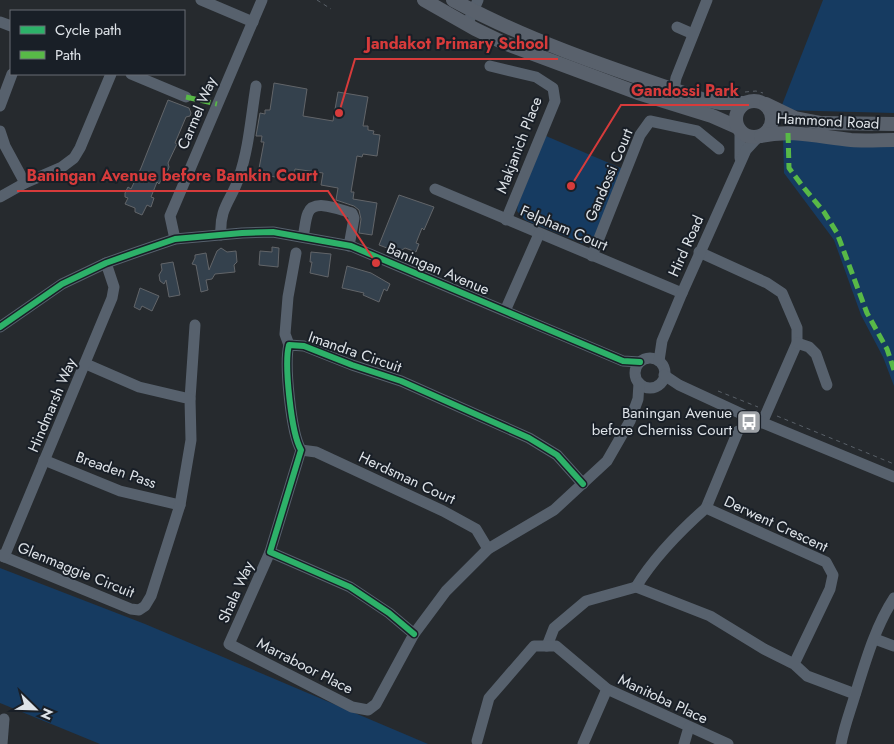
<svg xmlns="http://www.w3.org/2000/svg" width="894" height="744" font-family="Jost,sans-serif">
<rect width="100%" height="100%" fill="#262a2e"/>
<g fill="#163b61">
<polygon points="823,0 894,0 894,113 780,110"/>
<polygon points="783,135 894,137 894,386 883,357 861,315 834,240 784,173"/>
<polygon points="546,136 623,169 594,238 589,242 582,243 525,220 517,211 518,204"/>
<polygon points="0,568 145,624 428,744 100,744 0,703"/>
</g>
<g fill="#34414d" stroke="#626569">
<polygon points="274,83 307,89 303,116 333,121 338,92 368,97 363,126 368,126 368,130 374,131 373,134 380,135 377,156 363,154 362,157 357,156 351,192 354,192 353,199 377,203 372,235 359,233 361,219 359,210 354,206 336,200 338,188 321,185 323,173 295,169 293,180 258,174 264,142 261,142 262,136 256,136 260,113 265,114 265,110 270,110"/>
<polygon points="168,100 189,108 191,113 190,116 186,117 175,143 177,144 168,163 169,167 168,170 165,172 159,184 157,182 151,197 154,198 151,207 147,205 142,215 135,212 135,208 125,204 128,198 125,197 125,193 128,187 131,189 141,168"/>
<polygon points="399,195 434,207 424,230 422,228 416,243 419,244 416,252 405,248 402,250 396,248 395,251 379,245"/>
<polygon points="272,247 279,248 278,267 259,265 260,251 272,252"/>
<polygon points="221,248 227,252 236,251 237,262 234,265 235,272 215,274 212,279 206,280 208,290 201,292 196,265 192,264 195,258 195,255 206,253 209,270 217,251"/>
<polygon points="311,252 331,254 328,277 310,273 312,262 310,262"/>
<polygon points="173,262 180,295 169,297 166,280 164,284 160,281 159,275 162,270 161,264"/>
<polygon points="347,266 371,273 390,284 387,291 384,289 379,302 363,295 364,293 342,288"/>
<polygon points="140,288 159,296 152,311 142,306 140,310 134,307"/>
</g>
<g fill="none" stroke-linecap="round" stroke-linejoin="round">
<g stroke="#596068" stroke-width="1" stroke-dasharray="4 4" stroke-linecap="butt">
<polyline points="317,0 331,9"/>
<polyline points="745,92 756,91 763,93"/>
<polyline points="718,391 758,407"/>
<polyline points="777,416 894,464"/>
</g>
<g stroke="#57616d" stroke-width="11">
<polyline points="201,0 253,22"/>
<polyline points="0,22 11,26"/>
<polyline points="467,25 478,0"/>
<polyline points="677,27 693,34"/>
<polyline points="490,66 536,77 553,88 555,101 506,220"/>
<polyline points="131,74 186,97"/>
<polyline points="674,89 676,78 707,0"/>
<polyline points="0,106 12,74"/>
<polyline points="0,131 5,146 25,183"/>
<polyline points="740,131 740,158"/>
<polyline points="435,189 682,293"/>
<polyline points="0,197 25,183 62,167 74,158 80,148 111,74"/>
<path d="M221,235C219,207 232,200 239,177C249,148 251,116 256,86"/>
<path d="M303,237C305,229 305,220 308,213C314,198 340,210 352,213L354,218L349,246"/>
<polyline points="175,239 170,216 262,0"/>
<polyline points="699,252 767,283 782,293 797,328 797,343 762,423"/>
<polyline points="592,256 640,135 650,121 697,131 719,149"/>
<polyline points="505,311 539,234"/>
<polyline points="0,327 62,284 106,263 137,252 175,239 242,233 273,232 351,246 623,361 640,362"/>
<polyline points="797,343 809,347 816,354 827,385"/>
<polyline points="289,345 285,334 288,297 296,253"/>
<circle cx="650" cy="373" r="15"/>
<polyline points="659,361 662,341 682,293 746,150 758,137"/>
<polyline points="664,375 679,385 744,415 894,477"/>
<polyline points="190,399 195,325"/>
<polyline points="301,450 316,452 443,511 476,529 488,549"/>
<polyline points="44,460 120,491 180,505"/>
<polyline points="706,508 738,431"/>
<polyline points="270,552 229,644 352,707 368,710 376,704 414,634 446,591 488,549 554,510 607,461 630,421 638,399 639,383"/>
<polyline points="0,555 131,609 139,610 145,606 151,596 180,505 191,440 190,399 139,387 86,364"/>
<polyline points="4,557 112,298 114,287 106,263"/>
<path d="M414,634L389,613L350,587L270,552L301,450C291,433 284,363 289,345L304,346L352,365L401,381L529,438L557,455L583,484"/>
<polyline points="875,639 894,646"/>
<polyline points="547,646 554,628 586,601 636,587"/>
<path d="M794,664L830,589L833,575L826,562L706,508C680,531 655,556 636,587L710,616L764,649L794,664L807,676L855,694"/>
<polyline points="477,741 489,698 534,646 556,646 607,689 728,744"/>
<polyline points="2,744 4,719"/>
<polyline points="583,744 607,689"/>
<polyline points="684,744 689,727"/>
<path d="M841,744C844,727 850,712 855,695C865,663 875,627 894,598"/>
</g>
<g stroke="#59616c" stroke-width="14">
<polyline points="424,0 475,29 504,43 638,93 712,116 737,127"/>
<path d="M453,0C532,43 619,71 704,100L721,103H744"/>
<circle cx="754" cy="119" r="18"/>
<polyline points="766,104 795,118 821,123 894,124"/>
<path d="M761,136C791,129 820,137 851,140C865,141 880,140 894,140"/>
</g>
<g stroke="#58b947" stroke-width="5" stroke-dasharray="10 5" stroke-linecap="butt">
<polyline points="186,97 217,104"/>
<polyline points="788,133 789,168 804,188 824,212 837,233 867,313 887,349 894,370"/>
</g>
<defs>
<g id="cycleway">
<polyline points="0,327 62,284 106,263 137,252 175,239 242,233 273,232 351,246 623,361 640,362"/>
<path d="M414,634L389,613L350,587L270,552L301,450C291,433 284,363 289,345L304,346L352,365L401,381L529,438L557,455L583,484"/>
</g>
</defs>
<use href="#cycleway" stroke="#191f27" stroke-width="9"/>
<use href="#cycleway" stroke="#2db169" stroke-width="6"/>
</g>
<defs>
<symbol id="bus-square" viewBox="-11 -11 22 22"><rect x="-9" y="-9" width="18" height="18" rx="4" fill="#9ea2a7" stroke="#191f27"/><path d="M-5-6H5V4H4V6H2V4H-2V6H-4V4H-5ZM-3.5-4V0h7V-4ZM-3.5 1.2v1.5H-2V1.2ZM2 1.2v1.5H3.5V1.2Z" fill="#fff"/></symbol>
</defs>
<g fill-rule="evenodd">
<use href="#bus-square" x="735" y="408" width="28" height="28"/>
</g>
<g text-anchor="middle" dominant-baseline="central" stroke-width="4" stroke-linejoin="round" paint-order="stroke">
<g font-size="15" fill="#dee3e8" stroke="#191f27">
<text transform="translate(197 113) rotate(-67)">Carmel Way</text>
<text transform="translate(828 121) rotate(3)">Hammond Road</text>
<text transform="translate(519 145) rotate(-69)">Makjanich Place</text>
<text transform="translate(609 175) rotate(-67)">Gandossi Court</text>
<text transform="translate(564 228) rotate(23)">Felpham Court</text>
<text transform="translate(686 246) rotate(-66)">Hird Road</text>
<text transform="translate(438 269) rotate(23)">Baningan Avenue</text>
<text transform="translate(355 352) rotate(19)">Imandra Circuit</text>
<text transform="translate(52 405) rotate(-67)">Hindmarsh Way</text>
<text transform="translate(116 470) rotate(19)">Breaden Pass</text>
<text transform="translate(407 478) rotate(25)">Herdsman Court</text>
<text transform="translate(776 524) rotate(25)">Derwent Crescent</text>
<text transform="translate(76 570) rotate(22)">Glenmaggie Circuit</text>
<text transform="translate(236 592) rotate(-66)">Shala Way</text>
<text transform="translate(305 666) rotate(27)">Marraboor Place</text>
<text transform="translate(663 699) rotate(25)">Manitoba Place</text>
</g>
<g font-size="15" fill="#dee3e8" stroke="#191f27" text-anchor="end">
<text x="732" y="413">Baningan Avenue<tspan x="732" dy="17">before Cherniss Court</tspan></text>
</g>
</g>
<path fill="none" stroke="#d73b3b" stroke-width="2" d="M339 113L355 59H558M571 186L621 105H749M376 263L328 191H17"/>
<g fill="#d73b3b" stroke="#191f27" stroke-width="2">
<circle cx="339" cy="113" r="5"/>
<circle cx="571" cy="186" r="5"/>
<circle cx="376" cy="263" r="5"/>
</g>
<g font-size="16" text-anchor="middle" font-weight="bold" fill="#d73b3b" stroke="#191f27" stroke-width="4" stroke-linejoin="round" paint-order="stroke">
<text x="457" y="49">Jandakot Primary School</text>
<text x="685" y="96">Gandossi Park</text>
<text x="172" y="181">Baningan Avenue before Bamkin Court</text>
</g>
<rect x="10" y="10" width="175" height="65" fill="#191f27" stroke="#686d74"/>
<rect x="20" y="26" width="25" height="8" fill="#2db169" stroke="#686d74"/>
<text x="55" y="35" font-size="15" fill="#dee3e8">Cycle path</text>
<rect x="20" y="51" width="25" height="8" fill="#58b947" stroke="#686d74"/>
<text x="55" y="60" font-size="15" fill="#dee3e8">Path</text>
<g transform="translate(35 709) rotate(113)" stroke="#191f27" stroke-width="4" paint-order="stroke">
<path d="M0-4L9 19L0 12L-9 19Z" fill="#dee3e8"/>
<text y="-8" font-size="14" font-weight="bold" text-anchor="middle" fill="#dee3e8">N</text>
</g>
</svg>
